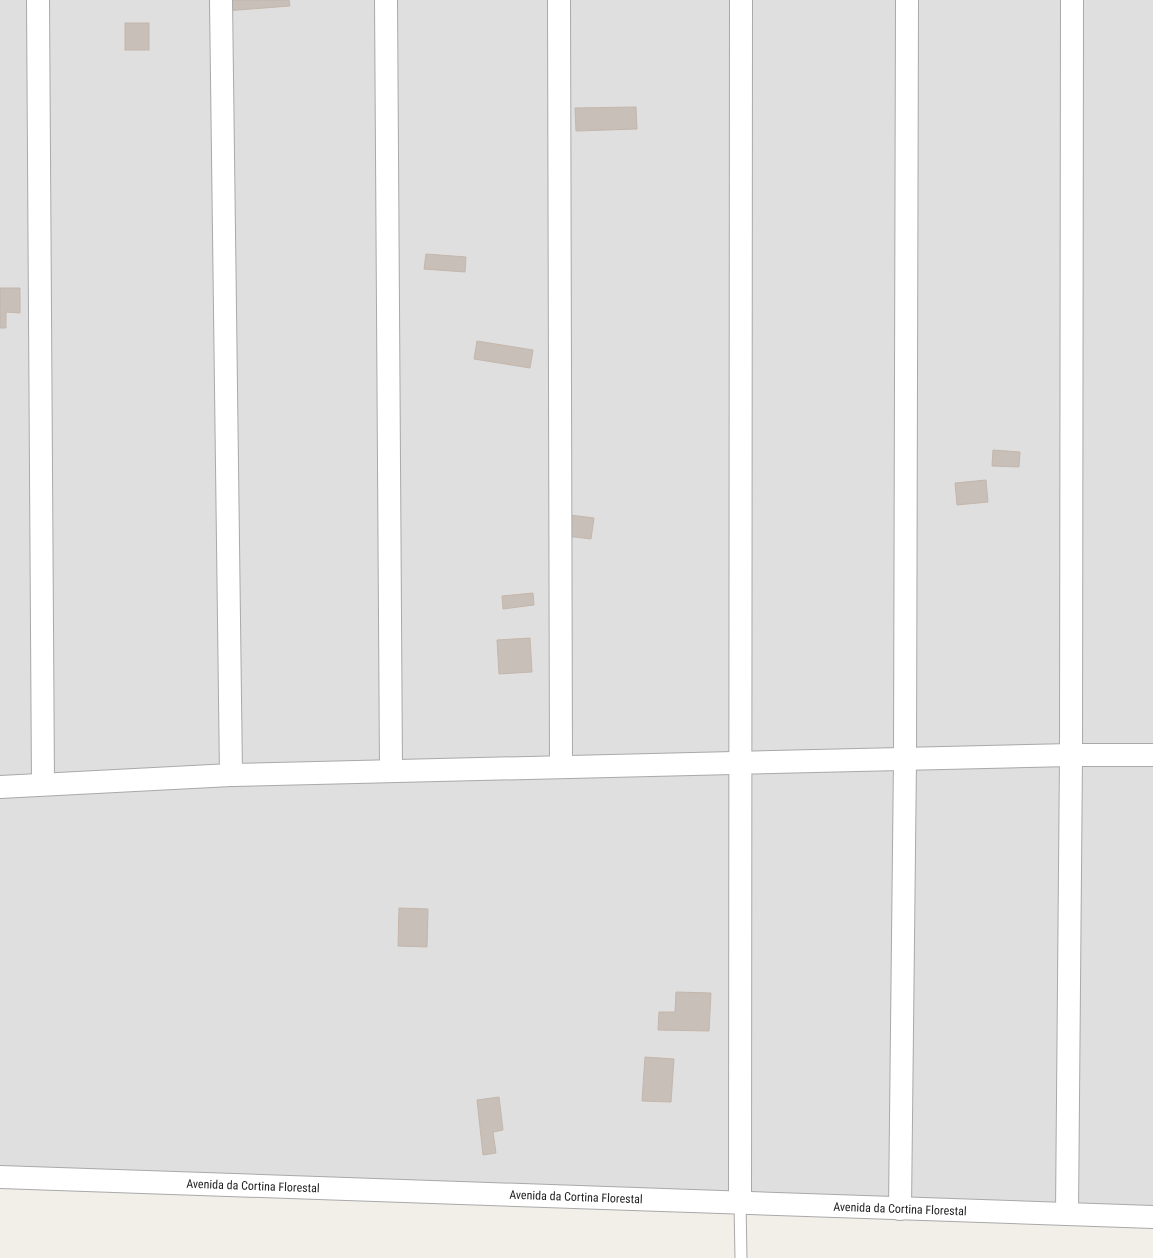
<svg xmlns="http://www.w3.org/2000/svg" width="1153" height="1258" font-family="'Roboto Condensed',sans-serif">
<rect width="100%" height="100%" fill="#f2efe9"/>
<polygon fill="#e0dfdf" points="0,0 1153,0 1153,1217 0,1177"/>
<g fill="#c7bfb8" stroke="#c4b6ab">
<polygon points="224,0 289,0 290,6 225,11"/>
<rect x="125" y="23" width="24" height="27"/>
<polygon points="636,107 637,129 576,131 575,108"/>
<polygon points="426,254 466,257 465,272 424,269"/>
<polygon points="0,288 20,288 20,313 6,312 6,328 0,328"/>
<polygon points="477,341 533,350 530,368 474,359"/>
<polygon points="993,450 1020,452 1019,467 992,466"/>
<polygon points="986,480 988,502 957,505 955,483"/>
<polygon points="570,515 594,518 591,539 567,536"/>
<polygon points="533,593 534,605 503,609 502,596"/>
<polygon points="530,638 532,672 499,674 497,640"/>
<polygon points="399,908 428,909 427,947 398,946"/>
<polygon points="676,992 711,993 709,1031 658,1030 659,1012 675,1012"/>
<polygon points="645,1057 674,1059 671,1102 642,1101"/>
<polygon points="499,1097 503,1130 493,1132 496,1153 483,1155 477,1100"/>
</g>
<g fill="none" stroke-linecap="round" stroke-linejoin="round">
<defs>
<polyline id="lane" points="740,1203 741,1258"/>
<g id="street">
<polyline points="38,0 43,784"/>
<polyline points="221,0 231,775"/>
<polyline points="386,0 391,771"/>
<polyline points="559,0 561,767"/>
<polyline points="0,787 231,775 1071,755 1153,755"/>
<polyline points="0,1177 1153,1217"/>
<polyline points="740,1203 741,0"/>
<polyline points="900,1209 905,759 907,0"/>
<polyline points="1067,1214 1071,755 1072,0"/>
</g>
</defs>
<use href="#lane" stroke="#a9a9a9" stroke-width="13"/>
<use href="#street" stroke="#a9a9a9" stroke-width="24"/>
<use href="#lane" stroke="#fff" stroke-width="11"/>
<use href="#street" stroke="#fff" stroke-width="22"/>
</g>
<g text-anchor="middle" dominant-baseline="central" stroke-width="4" stroke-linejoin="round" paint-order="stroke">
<g font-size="12" fill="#222" stroke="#fff">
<text transform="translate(253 1186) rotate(2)">Avenida da Cortina Florestal</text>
<text transform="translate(576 1197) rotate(2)">Avenida da Cortina Florestal</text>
<text transform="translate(900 1209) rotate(2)">Avenida da Cortina Florestal</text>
</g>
</g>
</svg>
